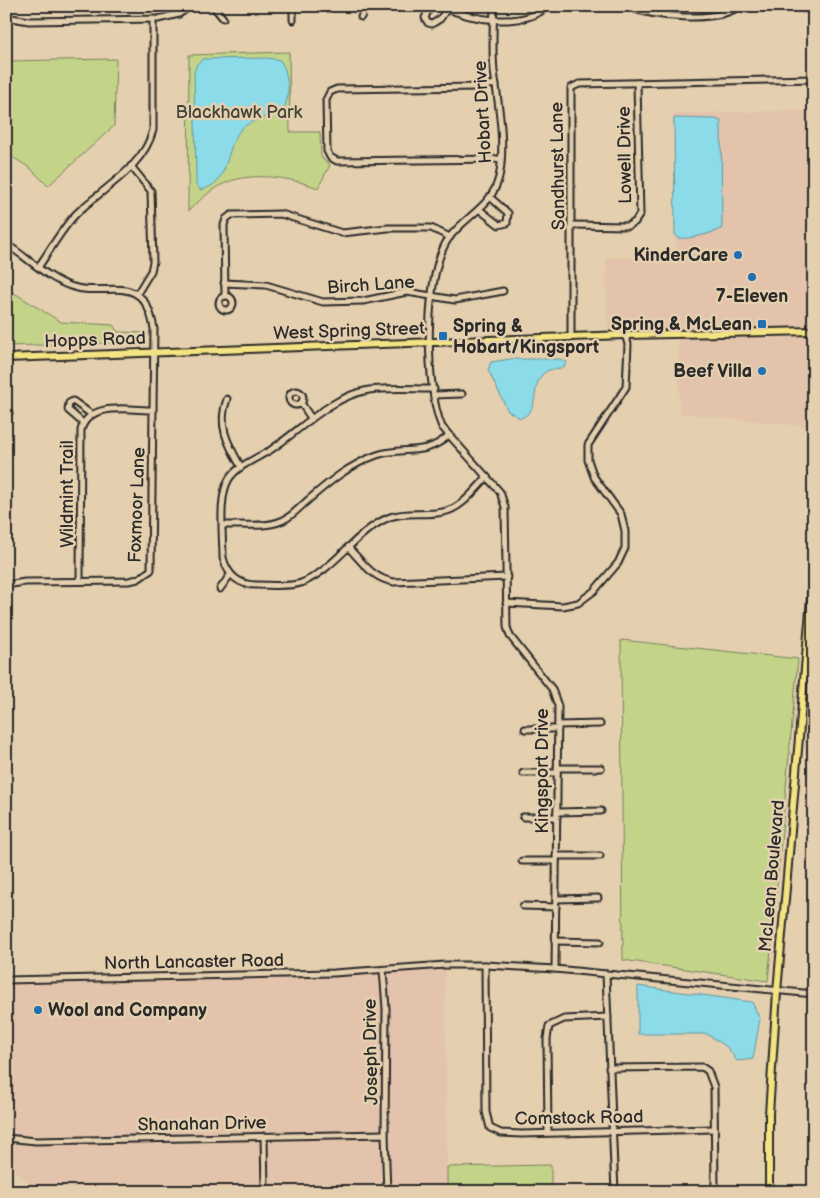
<svg xmlns="http://www.w3.org/2000/svg" width="820" height="1198" font-family="'Balsamiq Sans',sans-serif">
<rect width="100%" height="100%" fill="#e4cfae"/>
<filter id="ink" filterUnits="userSpaceOnUse"><feTurbulence type="fractalNoise" baseFrequency=".02" numOctaves="2"/><feDisplacementMap in="SourceGraphic" scale="10" xChannelSelector="R" yChannelSelector="G"/><feConvolveMatrix kernelMatrix="1 2 1 2 8 2 1 2 1" color-interpolation-filters="sRGB"/></filter>
<g filter="url(#ink)">
<g fill="#e3c3ab">
<polygon points="814,110 814,329 608,333 606,258 676,255 673,114"/>
<polygon points="814,333 814,427 680,413 678,336"/>
<polygon points="445,967 447,1192 38,1192 6,1162 6,981"/>
</g>
<g fill="#c3d489" stroke="#77805a">
<path d="M289,52L290,132H320L321,157L330,165L318,188C289,177 248,170 219,186C208,192 198,202 188,211L189,55Z"/>
<polygon points="116,59 114,126 48,186 30,168 6,153 6,61"/>
<polygon points="6,288 61,322 113,325 118,332 146,333 146,342 6,346"/>
<polygon points="621,640 798,659 768,981 623,960"/>
<polygon points="551,1165 551,1192 447,1192 447,1167"/>
</g>
<g fill="#8cdbe9" stroke="#65959d">
<path d="M267,58L280,60C288,70 291,96 284,108C280,116 247,118 238,133C224,154 230,184 200,190L196,184V174L194,73L197,64L203,59Z"/>
<path d="M674,118L715,119L721,121L722,228C715,233 687,240 678,238L675,234Z"/>
<path d="M510,359H559L567,362L564,367C558,369 549,369 545,372C529,384 542,412 520,418L508,411L488,370L491,362Z"/>
<polygon points="638,986 752,1002 760,1019 753,1059 737,1061 727,1047 707,1034 638,1034"/>
</g>
<g fill="none" stroke-linecap="round" stroke-linejoin="round">
<defs>
<g id="minor">
<polyline points="213,6 223,18"/>
<polyline points="293,6 293,20"/>
<polyline points="430,6 425,18 428,23 432,24 440,19 447,9"/>
<path d="M442,6C470,20 523,29 548,6"/>
<path d="M494,6C493,28 492,50 494,71C498,103 506,145 499,177C492,207 466,215 449,238C423,273 425,389 442,427L500,492L505,507L507,627L510,636L552,689L558,706L555,969"/>
<path d="M626,6C654,17 714,24 740,6"/>
<polyline points="788,6 807,9"/>
<polyline points="6,17 29,21 158,19 179,14 191,6"/>
<polyline points="361,17 366,6"/>
<polyline points="496,84 479,87 337,89 330,92 326,100 327,151 330,157 337,161 500,159"/>
<polyline points="131,166 151,191 153,262 151,271 137,294"/>
<polyline points="480,210 499,225 507,223 508,213 491,198"/>
<polyline points="573,225 628,226 635,222 640,214 637,83"/>
<path d="M6,244C27,257 47,278 70,286C106,299 144,268 154,329L151,570L138,579L129,581L25,582L6,585"/>
<path d="M39,266C51,249 62,228 77,213C103,188 144,167 153,130V19"/>
<polyline points="224,283 266,285 323,302 363,301 407,292 455,300 503,291"/>
<circle cx="226" cy="303" r="7"/>
<polyline points="225,296 224,225 226,219 231,215 281,214 342,233 388,228 431,228 450,237"/>
<polyline points="571,337 571,88 579,84 814,79"/>
<path d="M434,389C413,389 390,387 369,390C330,397 303,428 272,449C258,458 238,465 229,479C218,496 223,538 223,558C228,576 240,586 259,585C271,585 289,587 301,583C335,570 355,531 390,517C407,511 425,516 443,512C461,509 475,490 487,477"/>
<circle cx="296" cy="398" r="7"/>
<polyline points="434,395 462,394"/>
<path d="M227,399C217,426 228,444 241,467"/>
<polyline points="301,403 311,418"/>
<polyline points="6,408 9,413 6,418"/>
<polyline points="83,423 68,410 69,403 73,401 91,414"/>
<path d="M223,525C242,524 271,529 287,518C294,514 301,506 307,501C329,482 349,465 377,455C404,446 425,457 448,436"/>
<path d="M348,547C362,562 373,579 394,582L507,577"/>
<path d="M80,581L81,430C89,401 129,410 153,410"/>
<polyline points="220,589 230,575"/>
<polyline points="506,603 563,606 578,603 594,591 618,563 625,548 625,531 621,514 594,477 588,460 588,445 626,387 628,344 625,335"/>
<polyline points="558,725 600,724"/>
<polyline points="525,729 558,729"/>
<polyline points="557,768 601,768"/>
<polyline points="523,773 557,773"/>
<polyline points="557,812 601,811"/>
<polyline points="523,817 557,817"/>
<polyline points="556,856 600,856"/>
<polyline points="522,861 556,861"/>
<polyline points="556,899 598,898"/>
<polyline points="523,906 556,907"/>
<polyline points="555,941 600,942"/>
<polyline points="485,965 486,1112 490,1128 501,1133 521,1134 714,1129"/>
<polyline points="383,970 386,1008 385,1134"/>
<polyline points="606,974 615,1192"/>
<polyline points="6,980 334,973 445,965 485,965 555,969 814,994"/>
<polyline points="609,1068 702,1067 708,1071 714,1087 715,1192"/>
<polyline points="548,1132 547,1039 549,1026 564,1019 608,1017"/>
<polyline points="264,1136 265,1192"/>
<polyline points="6,1138 36,1141 385,1134 387,1192"/>
<polyline points="654,1192 715,1190"/>
</g>
<g id="major">
<polyline points="6,358 625,335 814,331"/>
<polyline points="769,1192 769,1114 777,992 814,564"/>
</g>
</defs>
<use href="#minor" stroke="#2b2b2b" stroke-width="9"/>
<use href="#major" stroke="#2b2b2b" stroke-width="10"/>
<use href="#minor" stroke="#e4cfae" stroke-width="5"/>
<use href="#major" stroke="#f4e382" stroke-width="6"/>
</g>
</g>
<g fill="#1f6fb2" stroke="#e4cfae" stroke-width="2">
<circle cx="738" cy="255" r="5"/>
<circle cx="752" cy="277" r="5"/>
<rect x="757" y="319" width="10" height="10" rx="2.5"/>
<rect x="438" y="331" width="10" height="10" rx="2.5"/>
<circle cx="762" cy="371" r="5"/>
<circle cx="38" cy="1010" r="5"/>
</g>
<g text-anchor="middle" dominant-baseline="central" stroke-width="5" stroke-linejoin="round" paint-order="stroke">
<g font-size="18" fill="#424439" stroke="#e4cfae">
<text x="239" y="112">Blackhawk Park</text>
</g>
<g font-size="18" fill="#2b2b2b" stroke="#e4cfae">
<text transform="translate(483 112) rotate(-93)">Hobart Drive</text>
<text transform="translate(625 155) rotate(-91)">Lowell Drive</text>
<text transform="translate(558 166) rotate(-91)">Sandhurst Lane</text>
<text transform="translate(371 285) rotate(-4)">Birch Lane</text>
<text transform="translate(349 331) rotate(-2)">West Spring Street</text>
<text transform="translate(95 340) rotate(-2)">Hopps Road</text>
<text transform="translate(67 494) rotate(-90)">Wildmint Trail</text>
<text transform="translate(137 505) rotate(-88)">Foxmoor Lane</text>
<text transform="translate(542 771) rotate(-90)">Kingsport Drive</text>
<text transform="translate(772 876) rotate(-85)">McLean Boulevard</text>
<text transform="translate(194 962) rotate(-1)">North Lancaster Road</text>
<text transform="translate(371 1052) rotate(-91)">Joseph Drive</text>
<text transform="translate(579 1118) rotate(-1)">Comstock Road</text>
<text transform="translate(202 1124) rotate(-1)">Shanahan Drive</text>
</g>
<g font-size="18" font-weight="bold" fill="#2b2b2b" stroke="#e4cfae" text-anchor="end">
<text x="728" y="255">KinderCare</text>
<text x="752" y="296" text-anchor="middle">7-Eleven</text>
<text x="752" y="324">Spring &amp; McLean</text>
<text x="453" y="326" text-anchor="start">Spring &amp;<tspan x="453" dy="21">Hobart/Kingsport</tspan></text>
<text x="752" y="371">Beef Villa</text>
<text x="48" y="1010" text-anchor="start">Wool and Company</text>
</g>
</g>
<rect width="820" height="1198" fill="none" stroke="#e4cfae" stroke-width="25"/>
<rect x="12" y="12" width="795" height="1173" fill="none" stroke="#2b2b2b" stroke-width="2" filter="url(#ink)"/>
</svg>
